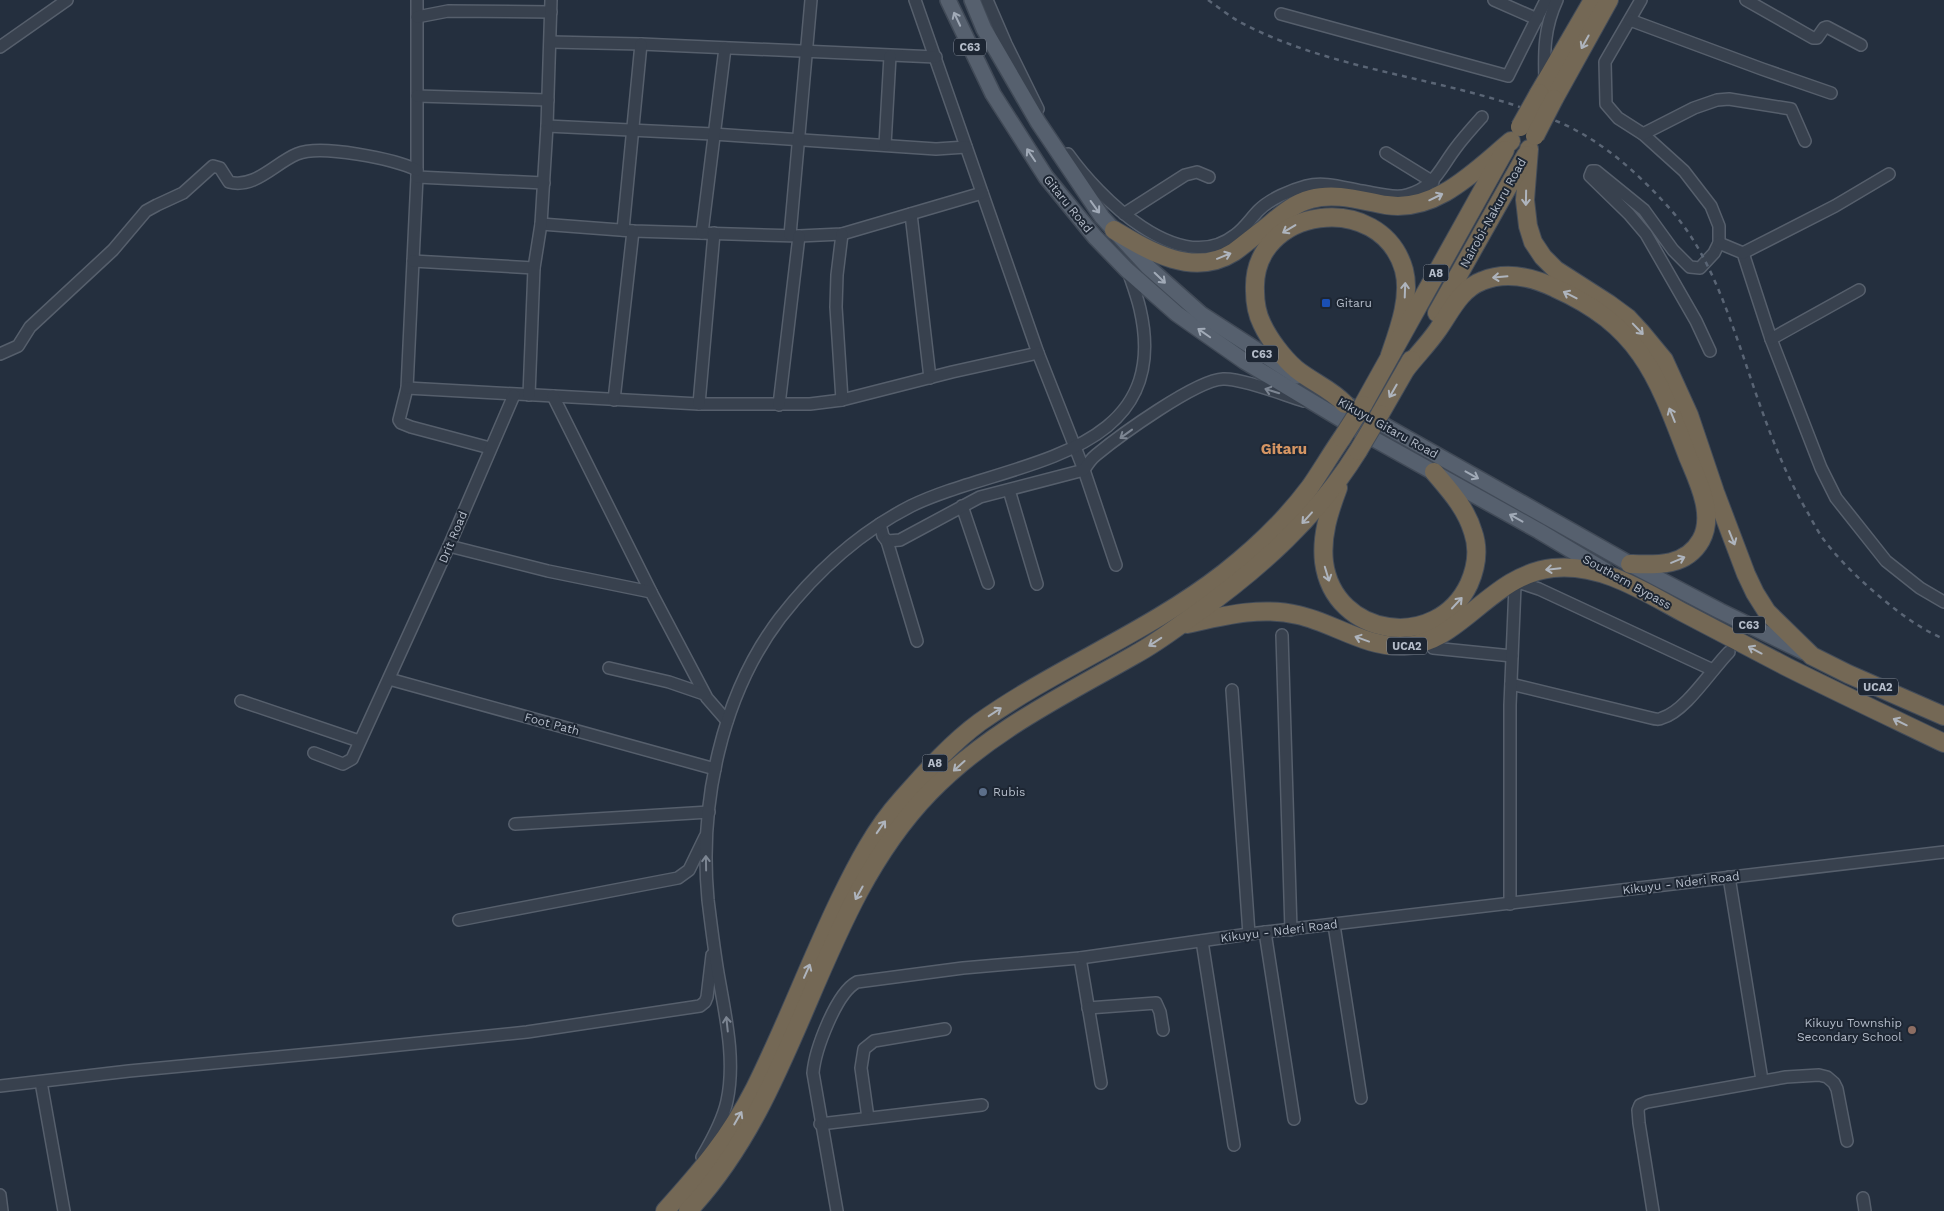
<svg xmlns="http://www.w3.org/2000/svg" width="1944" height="1211" font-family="'Work Sans',sans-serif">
<rect width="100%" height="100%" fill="#242f3e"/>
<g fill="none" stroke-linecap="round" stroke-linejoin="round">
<defs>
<g id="minor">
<polyline points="417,0 417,177 413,261 407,388 399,420 401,423 411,427 490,448"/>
<polyline points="915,0 1038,353 1084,470 1116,565"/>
<polyline points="987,0 1006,44 1038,109"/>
<polyline points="1494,0 1537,19"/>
<polyline points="1641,0 1605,62 1606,104 1618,118 1643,134 1684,171 1711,206 1719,226 1719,243 1714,253 1700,268 1690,267 1673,250 1644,210 1596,171 1592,171 1590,176 1629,214 1646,234 1696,321 1710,351"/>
<polyline points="1746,0 1813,38 1817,38 1824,28 1827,27 1861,45"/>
<polyline points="1281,14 1508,76 1546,0"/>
<polyline points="417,17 448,11 551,12"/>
<polyline points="1630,20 1762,69 1831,93"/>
<polyline points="551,42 641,44 936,57"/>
<polyline points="0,47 67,0"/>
<path d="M1545,81C1544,51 1544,28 1557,0"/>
<polyline points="417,96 548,100"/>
<polyline points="547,126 713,134 936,149 966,147"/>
<polyline points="1643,134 1694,108 1717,100 1729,99 1791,109 1805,141"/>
<polyline points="885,145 890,56"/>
<polyline points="1386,153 1433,182"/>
<path d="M1068,154C1098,196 1179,279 1235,235C1244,229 1251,218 1259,210C1270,199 1291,190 1306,186C1325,181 1344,188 1362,191C1375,193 1394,199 1407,195C1434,188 1440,169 1455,149C1463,138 1473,127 1482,117"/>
<polyline points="417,177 544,183"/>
<polyline points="911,214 930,378"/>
<polyline points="1124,214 1185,175 1197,172 1209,177"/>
<polyline points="541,224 633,231 799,236 842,234 982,193"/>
<polyline points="623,230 641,44"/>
<polyline points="702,233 725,48"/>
<polyline points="790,235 811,0"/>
<polyline points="1719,243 1743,253 1771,339 1821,468 1836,498 1886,561 1920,588 1944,602"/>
<polyline points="1743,253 1835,206 1889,174"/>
<polyline points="413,261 534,268"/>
<polyline points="1771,339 1859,290"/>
<path d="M0,354L18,346L30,327L113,250L146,211L157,205L183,193L213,166L220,168L229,182C255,189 275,163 297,154C321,144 394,159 417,170"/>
<polyline points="407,388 699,404 810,404 842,400 952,372 1038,353"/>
<polyline points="529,395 534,268 541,224 547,126 551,0"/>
<polyline points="553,396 651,592 707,698 727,721"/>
<polyline points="614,400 633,231"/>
<polyline points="842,400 836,307 837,275 842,234"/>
<polyline points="699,404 714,233"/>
<polyline points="779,405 799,236"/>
<polyline points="1009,490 1037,584"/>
<polyline points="962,506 988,583"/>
<path d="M880,524L883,536L887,541L900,540L980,497L1084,470C1087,465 1091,459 1096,455C1119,436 1196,380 1223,379C1242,378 1284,395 1304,401"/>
<polyline points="887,541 917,641"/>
<polyline points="449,546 548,571 651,592"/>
<polyline points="1282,635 1291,930"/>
<polyline points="1433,648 1512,656"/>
<polyline points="609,668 669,682 704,694"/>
<polyline points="389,679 715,769"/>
<path d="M1511,684L1651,718C1655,719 1659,720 1662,718C1685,712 1712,669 1729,652"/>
<polyline points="1232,690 1249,934"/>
<polyline points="241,701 359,741"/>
<polyline points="314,753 343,764 352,759 449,546 514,395"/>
<polyline points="515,824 709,812"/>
<polyline points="1729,877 1762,1080"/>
<polyline points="1510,904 1510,705 1515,586 1521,583 1539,589 1713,670"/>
<polyline points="459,920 678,878 689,870 705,837"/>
<polyline points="1334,925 1361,1098"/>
<polyline points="1265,932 1294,1119"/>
<polyline points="1202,941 1234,1145"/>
<polyline points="1080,958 1101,1083"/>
<polyline points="1088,1008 1156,1003 1160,1012 1163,1030"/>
<polyline points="41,1082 64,1211"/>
<polyline points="0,1086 129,1071 341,1051 527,1032 700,1006 705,1002 707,997 712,955"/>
<polyline points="868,1118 861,1068 864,1049 874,1041 945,1029"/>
<polyline points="820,1124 982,1105"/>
<path d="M702,1157C712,1140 723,1120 727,1101C736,1059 725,1014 718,973C714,949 711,924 708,900C699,804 721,696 780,618C815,573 860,532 911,506C1005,460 1175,461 1140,309C1137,296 1132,283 1128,271"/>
<polyline points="0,1195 2,1211"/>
<polyline points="1863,1198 1865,1211"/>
<path d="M837,1211L813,1073C815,1050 836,993 857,982L963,968L1080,958L1249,934L1944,852"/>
<polyline points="1653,1211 1639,1123 1638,1110 1640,1105 1647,1102 1786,1077 1819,1075 1827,1077 1834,1083 1837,1089 1847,1141"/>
</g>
<g id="major">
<polyline points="948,0 993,94 1046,177 1095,237 1127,270 1177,314 1244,361 1374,439 1539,531 1606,571"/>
<polyline points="972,0 984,29 1038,122 1102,217 1148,267 1201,314 1297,376"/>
<polyline points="1350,406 1630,564 1720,611 1804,652"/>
</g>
<g id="highway">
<polyline points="1539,93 1593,0"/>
<polyline points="1554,99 1609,0"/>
<polyline points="1529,149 1525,200 1528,226 1533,242 1543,257 1556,270 1609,304 1628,318 1640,331 1664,360 1689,415 1715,492 1746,574 1755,593 1767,612 1812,656 1848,674 1944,716"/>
<path d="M1114,230C1149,251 1193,278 1234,252C1244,245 1254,236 1264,229C1279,217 1292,204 1311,199C1336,192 1362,201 1386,205C1436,213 1476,170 1511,141"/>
<polyline points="1437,313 1526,155"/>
<path d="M1406,369C1416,356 1428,344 1437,331C1450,313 1460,289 1482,281C1506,271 1532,277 1555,288C1640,326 1657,375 1688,457C1698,481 1715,515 1701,540C1686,567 1656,565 1630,564"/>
<path d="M1345,404C1331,389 1312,382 1296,369C1283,358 1269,339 1262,324C1257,314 1255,301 1255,291C1251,206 1381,189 1404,270C1411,297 1399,329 1390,355"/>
<polyline points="1363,405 1505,150"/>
<polyline points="1380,414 1411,360"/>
<path d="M1338,488C1329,512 1321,536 1324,562C1334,638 1437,652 1469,584C1476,568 1479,549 1473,532C1466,508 1450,491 1434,472"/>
<path d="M1187,624C1223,616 1260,606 1298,615C1334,623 1366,648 1404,646C1461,643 1490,575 1553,568C1601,563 1643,591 1684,613C1718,631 1753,649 1787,667C1839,693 1892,718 1944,743"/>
<path d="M665,1211C702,1170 730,1137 755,1088C786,1026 810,961 840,899C857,864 875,829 901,800C925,773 950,744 980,722C1058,667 1148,632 1224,573C1256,548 1286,519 1310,487C1321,471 1331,454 1342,438"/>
<path d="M688,1211C802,1090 815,911 929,793C989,731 1063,696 1136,654C1158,642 1177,627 1197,613C1260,568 1317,517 1358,451"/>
</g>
</defs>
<use href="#minor" stroke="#565f6c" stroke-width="14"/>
<use href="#major" stroke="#414a57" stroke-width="18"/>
<use href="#highway" stroke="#434c59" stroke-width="20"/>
<use href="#minor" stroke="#38414e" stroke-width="11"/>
<use href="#major" stroke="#56606e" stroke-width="15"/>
<use href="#highway" stroke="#746855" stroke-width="18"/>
<path stroke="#5a6575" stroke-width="2.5" stroke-dasharray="5 5" stroke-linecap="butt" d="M1208,0C1218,7 1228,15 1238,21C1338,75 1458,77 1561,123C1604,142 1640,175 1671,210C1705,249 1722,296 1739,344C1759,402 1777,461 1808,513C1813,522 1818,532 1824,540C1840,561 1859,579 1879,596C1898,612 1920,629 1944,639"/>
<defs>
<g id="highway-bridge">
<polyline points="1520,127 1539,93"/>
<polyline points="1535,136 1554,99"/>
<polyline points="1342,438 1363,405"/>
<polyline points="1358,451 1380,414"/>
</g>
</defs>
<use href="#highway-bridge" stroke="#434c59" stroke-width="20" stroke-linecap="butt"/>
<use href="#highway-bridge" stroke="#746855" stroke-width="18"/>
</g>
<defs><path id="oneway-shaft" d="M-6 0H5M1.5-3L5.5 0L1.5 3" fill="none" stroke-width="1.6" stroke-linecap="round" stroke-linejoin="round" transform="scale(1.25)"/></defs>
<g stroke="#a1aab7">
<use href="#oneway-shaft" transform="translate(957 19) rotate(-115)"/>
<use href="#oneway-shaft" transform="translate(1031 155) rotate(-124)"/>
<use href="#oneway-shaft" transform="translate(1095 207) rotate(54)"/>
<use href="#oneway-shaft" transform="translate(1160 278) rotate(44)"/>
<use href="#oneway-shaft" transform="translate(1204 333) rotate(-145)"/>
<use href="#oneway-shaft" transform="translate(1472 475) rotate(29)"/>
<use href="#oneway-shaft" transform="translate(1516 518) rotate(-151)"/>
</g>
<g stroke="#aeb4bd">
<use href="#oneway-shaft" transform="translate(1585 42) rotate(119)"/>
<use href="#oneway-shaft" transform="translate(1436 197) rotate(-26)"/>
<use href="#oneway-shaft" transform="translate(1526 198) rotate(91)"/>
<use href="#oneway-shaft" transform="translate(1289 229) rotate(149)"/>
<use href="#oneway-shaft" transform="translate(1224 256) rotate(-22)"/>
<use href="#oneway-shaft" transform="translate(1500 277) rotate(175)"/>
<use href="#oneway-shaft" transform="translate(1405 290) rotate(-88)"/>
<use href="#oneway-shaft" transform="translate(1570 295) rotate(-153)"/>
<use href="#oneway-shaft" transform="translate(1638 329) rotate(46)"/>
<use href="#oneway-shaft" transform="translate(1393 391) rotate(120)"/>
<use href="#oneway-shaft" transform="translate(1672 415) rotate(-112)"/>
<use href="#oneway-shaft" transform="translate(1307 518) rotate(132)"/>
<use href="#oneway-shaft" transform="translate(1732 538) rotate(68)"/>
<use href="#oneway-shaft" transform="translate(1678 560) rotate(-23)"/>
<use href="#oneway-shaft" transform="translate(1553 569) rotate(174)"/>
<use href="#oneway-shaft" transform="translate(1327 574) rotate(73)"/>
<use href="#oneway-shaft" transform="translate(1457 603) rotate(-47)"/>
<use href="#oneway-shaft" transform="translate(1362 639) rotate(-160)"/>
<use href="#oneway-shaft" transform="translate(1155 642) rotate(147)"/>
<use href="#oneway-shaft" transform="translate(1755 650) rotate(-152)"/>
<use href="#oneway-shaft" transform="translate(995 712) rotate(-33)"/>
<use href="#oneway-shaft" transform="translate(1900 722) rotate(-154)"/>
<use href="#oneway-shaft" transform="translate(959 766) rotate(138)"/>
<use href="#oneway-shaft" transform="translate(881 827) rotate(-55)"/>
<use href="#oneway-shaft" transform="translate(859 893) rotate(119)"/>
<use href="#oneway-shaft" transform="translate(807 971) rotate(-66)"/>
<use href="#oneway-shaft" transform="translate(738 1118) rotate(-60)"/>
</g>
<g stroke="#7c8592">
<use href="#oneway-shaft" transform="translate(1272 391) rotate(-163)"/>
<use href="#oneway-shaft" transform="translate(1126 434) rotate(144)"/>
<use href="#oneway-shaft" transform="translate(706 863) rotate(-91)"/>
<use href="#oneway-shaft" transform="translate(727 1024) rotate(-96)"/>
</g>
<rect fill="#1a4fb4" stroke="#1d2633" stroke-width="2" x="1321" y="298" width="10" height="10" rx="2.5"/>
<circle fill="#5c6f8a" stroke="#1d2633" stroke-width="2" cx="983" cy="792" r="5"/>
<circle fill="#8d6e63" stroke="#1d2633" stroke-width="2" cx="1912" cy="1030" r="5"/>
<g text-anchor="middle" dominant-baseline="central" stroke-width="4" stroke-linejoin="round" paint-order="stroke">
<g fill="#1d2633" stroke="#878f9c" stroke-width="1">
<rect x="954" y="38.5" width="32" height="17" rx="4"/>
<rect x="1423.5" y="264.5" width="25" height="17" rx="4"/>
<rect x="1246" y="345.5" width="32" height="17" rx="4"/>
<rect x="1733" y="616.5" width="32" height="17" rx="4"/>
<rect x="1387" y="637.5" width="40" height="17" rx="4"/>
<rect x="1858" y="678.5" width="40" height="17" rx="4"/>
<rect x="922.5" y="754.5" width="25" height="17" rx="4"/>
</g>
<g font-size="11" font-weight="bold" fill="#b4bcc9">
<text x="970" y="47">C63</text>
<text x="1436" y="273">A8</text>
<text x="1262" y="354">C63</text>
<text x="1749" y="625">C63</text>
<text x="1407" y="646">UCA2</text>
<text x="1878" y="687">UCA2</text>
<text x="935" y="763">A8</text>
</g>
<g font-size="12" fill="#b4bcc9" stroke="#1d2633">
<text transform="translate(1068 204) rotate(51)">Gitaru Road</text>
<text transform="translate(1493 213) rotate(-61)">Nairobi-Nakuru Road</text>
<text transform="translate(1388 428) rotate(29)">Kikuyu Gitaru Road</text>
<text transform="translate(453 537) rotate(-67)">Drit Road</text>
<text transform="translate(1627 582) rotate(29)">Southern Bypass</text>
<text transform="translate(552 724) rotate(15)">Foot Path</text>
<text transform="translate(1681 883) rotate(-7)">Kikuyu - Nderi Road</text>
<text transform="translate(1279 931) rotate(-7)">Kikuyu - Nderi Road</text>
</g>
<g font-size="12" fill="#b4bcc9" stroke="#1d2633" text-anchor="start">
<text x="1336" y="303">Gitaru</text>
<text x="993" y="792">Rubis</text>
<text x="1902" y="1023" text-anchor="end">Kikuyu Township<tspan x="1902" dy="14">Secondary School</tspan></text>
</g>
<g font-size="15" font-weight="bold" fill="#d59563" stroke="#1d2633">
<text x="1284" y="449">Gitaru</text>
</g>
</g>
</svg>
